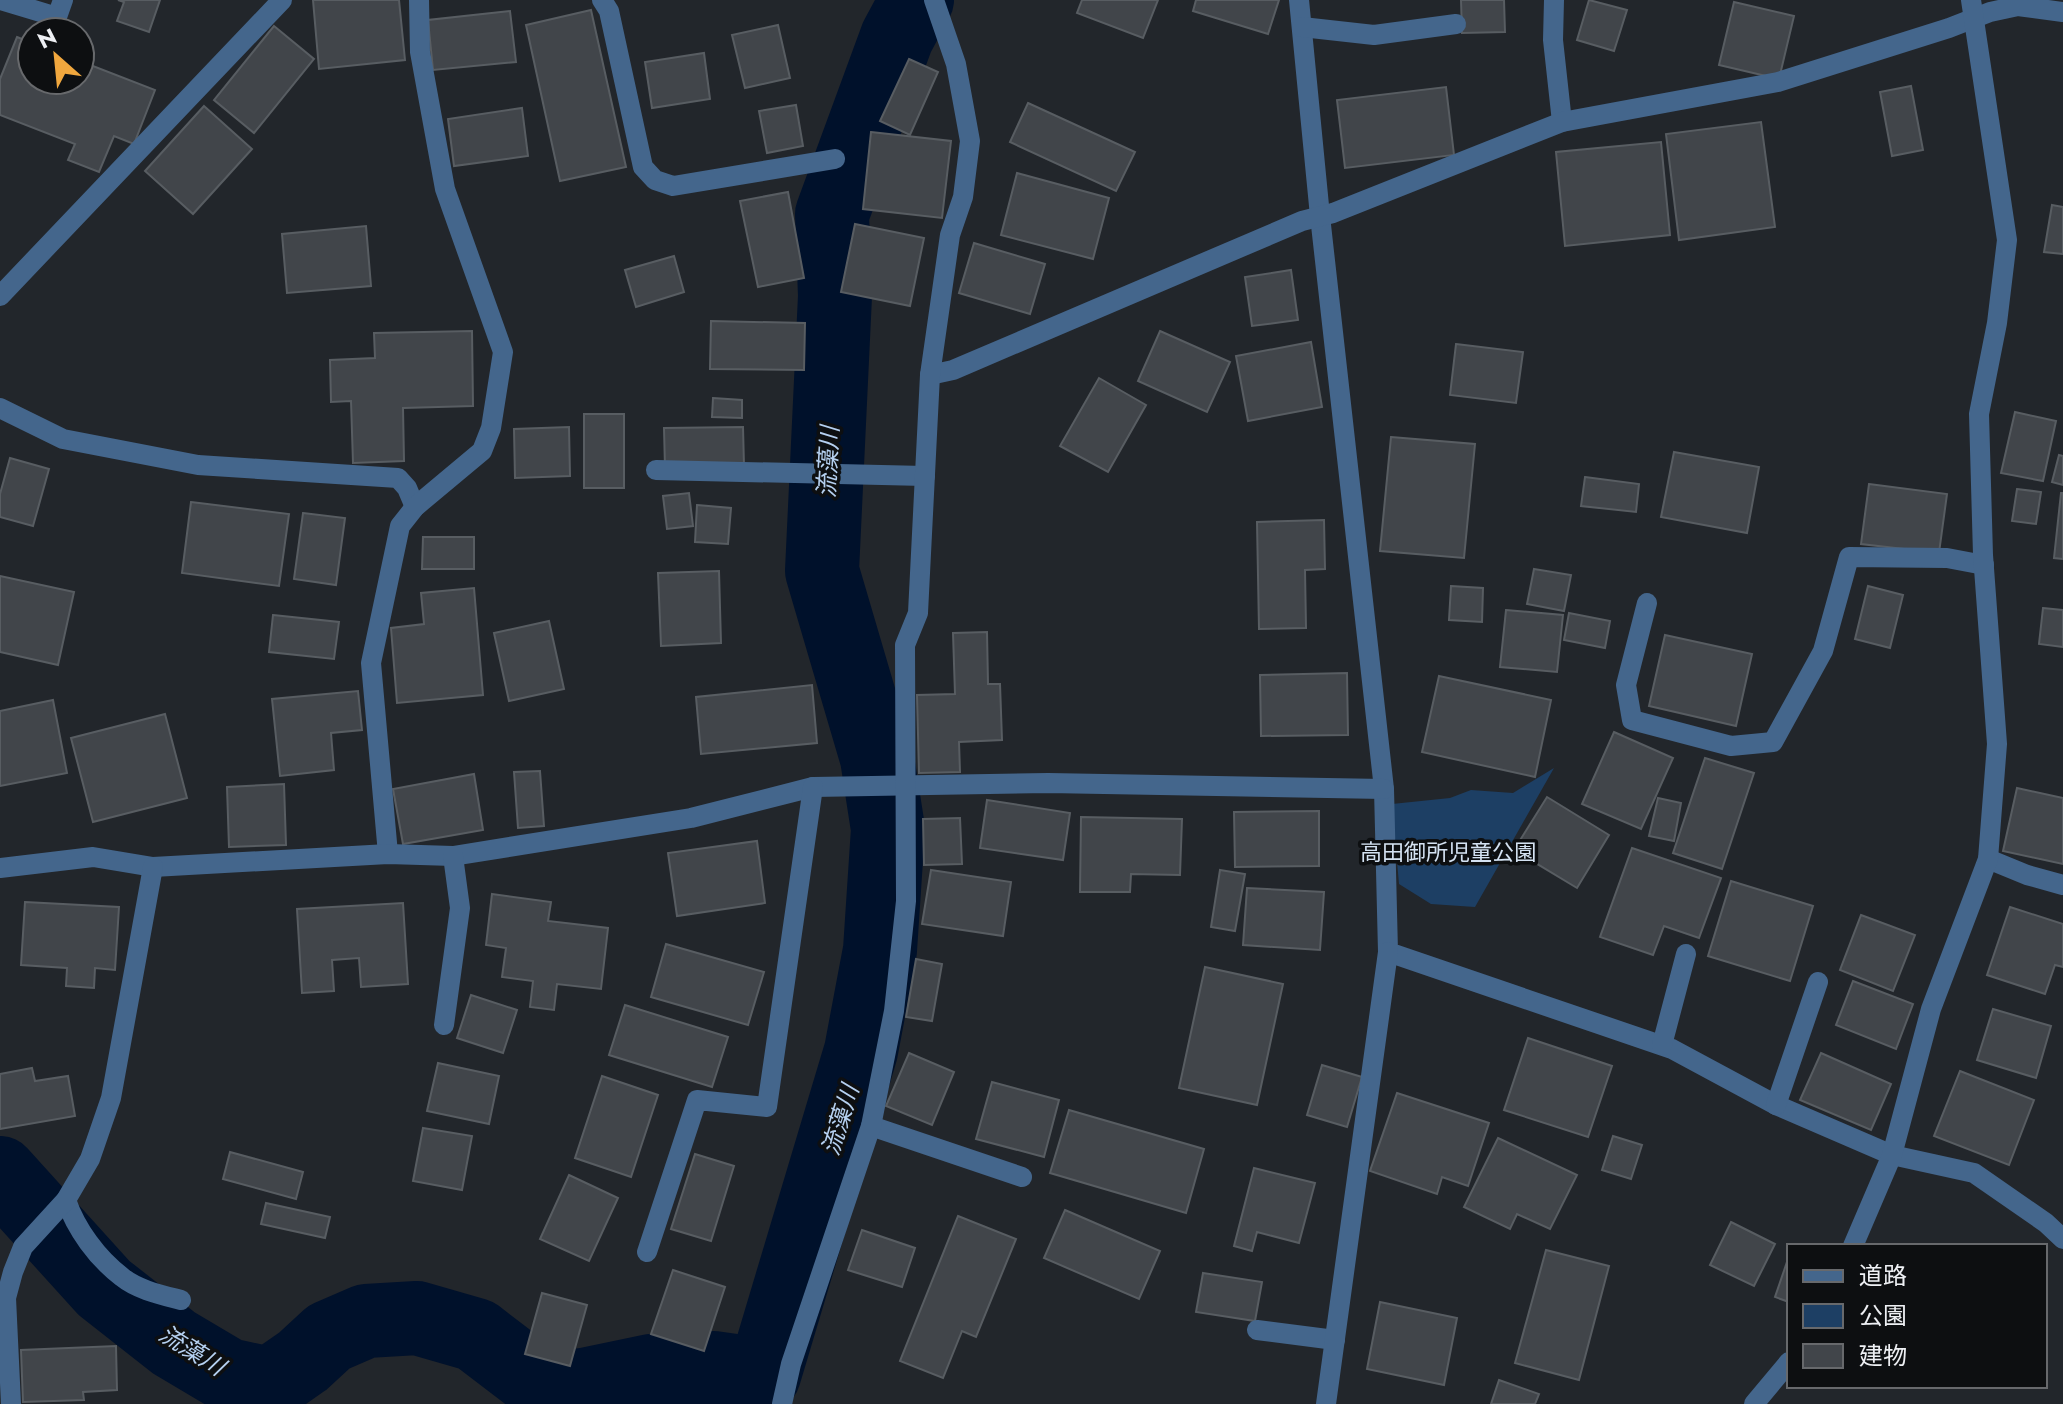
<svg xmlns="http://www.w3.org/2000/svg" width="2063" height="1404" font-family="Jost,'Noto Sans JP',sans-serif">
<rect width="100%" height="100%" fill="#22262b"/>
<polygon fill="#1d3f64" points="1554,768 1475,907 1431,904 1399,884 1392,804 1450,798 1471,790 1513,793"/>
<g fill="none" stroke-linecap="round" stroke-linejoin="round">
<polyline stroke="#00112b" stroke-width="74" points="0,1173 104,1288 174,1343 228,1375 270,1384 303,1361 329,1337 366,1321 417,1318 476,1335 540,1384 579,1386 651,1371 713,1368 764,1375 861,1051 880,950 888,829 877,758 822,571 835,296 832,214 897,37 917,0"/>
</g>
<g fill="#41454a" stroke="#585d62" stroke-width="2">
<polygon points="118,0 160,0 149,32 117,21 124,2"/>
<polygon points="313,0 399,0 405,60 319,69"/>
<polygon points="1082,0 1158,0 1143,38 1077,13"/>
<polygon points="1196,0 1279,0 1268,34 1193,11"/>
<polygon points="1461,0 1504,0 1505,32 1462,33"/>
<polygon points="1589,0 1627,10 1614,51 1577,40"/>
<polygon points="1734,2 1794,16 1779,79 1719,65"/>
<polygon points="591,10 626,167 560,181 526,25"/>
<polygon points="510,11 516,62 433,70 428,20"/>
<polygon points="778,25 790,78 745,88 732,35"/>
<polygon points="274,26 314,59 254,133 214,100"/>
<polygon points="17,37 32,43 32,80 80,80 80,61 155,90 134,144 114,136 99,172 68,160 75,144 0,115 0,79"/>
<polygon points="704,53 710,99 652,108 645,62"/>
<polygon points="909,59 938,72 910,135 880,121"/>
<polygon points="1911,86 1923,150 1892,156 1880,92"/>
<polygon points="1446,87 1454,155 1345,168 1337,100"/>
<polygon points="1028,103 1135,152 1116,191 1010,142"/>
<polygon points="796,105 803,146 767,153 759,111"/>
<polygon points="204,106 252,149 193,214 145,171"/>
<polygon points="522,108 528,156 454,166 448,119"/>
<polygon points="1761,122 1775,227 1679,240 1666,134"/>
<polygon points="871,132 951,141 942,218 863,209"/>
<polygon points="1661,142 1670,235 1565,246 1556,152"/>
<polygon points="1017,173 1109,198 1093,259 1001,235"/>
<polygon points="788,192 804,278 758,287 740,201"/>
<polygon points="2052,205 2063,207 2063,254 2044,252"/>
<polygon points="855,224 924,238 910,306 841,292"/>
<polygon points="366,226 371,286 287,293 282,234"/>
<polygon points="974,243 1045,264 1030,314 959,293"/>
<polygon points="674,256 684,292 636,307 625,270"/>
<polygon points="1291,270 1298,320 1252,326 1245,277"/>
<polygon points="711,321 805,323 804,370 710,369"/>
<polygon points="472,331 473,406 403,408 404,461 353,463 351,401 331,402 330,360 375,358 374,333"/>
<polygon points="1160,331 1230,362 1207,412 1138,381"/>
<polygon points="1311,342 1322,407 1248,421 1236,356"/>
<polygon points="1456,344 1523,352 1516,403 1450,395"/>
<polygon points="1099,378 1146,405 1108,472 1060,446"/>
<polygon points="713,398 742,400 742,418 712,417"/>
<polygon points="2015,412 2056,421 2043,481 2001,473"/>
<rect x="584" y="414" width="40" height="74"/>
<polygon points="569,427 570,476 515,478 514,429"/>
<polygon points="743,427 744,466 665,468 664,428"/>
<polygon points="1391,437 1475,444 1464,558 1380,551"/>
<polygon points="1674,452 1759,467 1747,533 1661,517"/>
<polygon points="2059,455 2063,456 2063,485 2052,482"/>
<polygon points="10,458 49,469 33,526 0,517 0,494"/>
<polygon points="1585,477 1639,484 1636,512 1581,506"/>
<polygon points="1869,484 1947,494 1939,553 1861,544"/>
<polygon points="2017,489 2041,492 2036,524 2012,521"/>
<polygon points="689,493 693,526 667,529 663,496"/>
<polygon points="2061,493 2063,493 2063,559 2054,558"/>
<polygon points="191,502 289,514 279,586 182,573"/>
<polygon points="697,505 731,508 728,544 695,542"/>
<polygon points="303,513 345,518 336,585 294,579"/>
<polygon points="1324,520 1325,569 1305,570 1306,628 1259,629 1257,522"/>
<polygon points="423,537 474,537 474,569 422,569"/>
<polygon points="1534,569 1571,575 1564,611 1527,604"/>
<polygon points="719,571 721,643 661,646 658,573"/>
<polygon points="0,576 74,592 58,665 0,652"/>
<polygon points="1451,586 1483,588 1482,622 1449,620"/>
<polygon points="1868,586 1903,595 1890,648 1855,639"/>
<polygon points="474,588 483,695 397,703 391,628 424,624 421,593"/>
<polygon points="2043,608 2063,610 2063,647 2039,644"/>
<polygon points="1506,610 1563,615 1557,672 1500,667"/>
<polygon points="1569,613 1610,621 1605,648 1564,640"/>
<polygon points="273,615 339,622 334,659 269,652"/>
<polygon points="549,621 564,689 509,701 494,633"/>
<polygon points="987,632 988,684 1000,684 1002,740 959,742 960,772 919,773 917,695 955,694 953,633"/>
<polygon points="1665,635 1752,654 1736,726 1649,706"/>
<polygon points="1347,673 1348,735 1261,736 1260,675"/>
<polygon points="1439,676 1551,700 1535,777 1422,752"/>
<polygon points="812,685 817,743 701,754 696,697"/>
<polygon points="358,691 362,730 331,733 334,770 280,776 272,699"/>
<polygon points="53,700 67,773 0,786 0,711"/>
<polygon points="165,714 187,798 93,822 71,738"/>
<polygon points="1614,732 1673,758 1641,829 1582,804"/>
<polygon points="1705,758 1754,773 1722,869 1673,853"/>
<polygon points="540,771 544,826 518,828 514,772"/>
<polygon points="474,774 483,830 403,844 393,789"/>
<polygon points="284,784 286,845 229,847 227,787"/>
<polygon points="2017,788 2063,798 2063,864 2003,851"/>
<polygon points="1547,797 1609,835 1577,888 1514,850"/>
<polygon points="1658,798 1681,803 1674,841 1649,836"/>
<polygon points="987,800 1070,813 1063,860 980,848"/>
<polygon points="1319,811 1319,866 1235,867 1234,812"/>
<polygon points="1081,817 1182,819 1180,875 1131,874 1130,892 1080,892"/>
<polygon points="960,818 962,864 924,865 923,819"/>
<polygon points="757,841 765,903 677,916 668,853"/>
<polygon points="1632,848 1721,878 1699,938 1664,926 1653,955 1600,937"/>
<polygon points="931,870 1011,882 1003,936 922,924"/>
<polygon points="1220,870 1245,874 1235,931 1211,927"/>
<polygon points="1731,881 1813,906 1790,981 1708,956"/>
<polygon points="1247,888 1324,892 1320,950 1243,945"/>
<polygon points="492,894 551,902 548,921 608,928 601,989 557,984 554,1010 530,1007 533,981 502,977 506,948 486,945"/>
<polygon points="25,902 119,907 115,970 95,968 94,988 66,986 67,968 21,965"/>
<polygon points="403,903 408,984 361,987 359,958 332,960 334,991 302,993 297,909"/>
<polygon points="2010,907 2063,924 2063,967 2055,965 2045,994 1987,975"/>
<polygon points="1861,915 1915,935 1893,991 1840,970"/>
<polygon points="666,944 764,972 748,1025 651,997"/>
<polygon points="916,959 942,964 932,1021 906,1017"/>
<polygon points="1205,967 1283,984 1257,1105 1179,1088"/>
<polygon points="1853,981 1913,1004 1896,1049 1836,1025"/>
<polygon points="471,995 517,1010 503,1053 457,1038"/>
<polygon points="625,1005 728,1037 712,1087 609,1055"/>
<polygon points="1993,1009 2051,1026 2036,1078 1977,1060"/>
<polygon points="1528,1038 1612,1066 1588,1137 1504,1110"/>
<polygon points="909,1053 954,1072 932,1125 886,1106"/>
<polygon points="1821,1053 1891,1084 1871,1130 1800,1100"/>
<polygon points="438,1063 499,1076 489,1124 427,1111"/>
<polygon points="1322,1065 1362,1077 1347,1127 1307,1115"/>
<polygon points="32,1068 35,1081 68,1076 75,1116 0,1129 0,1074"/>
<polygon points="1960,1071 2034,1100 2009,1165 1934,1136"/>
<polygon points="602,1076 658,1095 631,1177 575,1158"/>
<polygon points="992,1082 1059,1100 1044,1157 976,1139"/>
<polygon points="1397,1093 1489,1123 1468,1186 1442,1177 1437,1194 1370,1171"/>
<polygon points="1069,1110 1204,1149 1186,1213 1050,1173"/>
<polygon points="423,1128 472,1136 462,1190 413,1181"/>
<polygon points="1613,1136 1642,1145 1631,1179 1602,1170"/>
<polygon points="1498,1138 1577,1175 1550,1229 1517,1214 1510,1229 1464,1207"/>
<polygon points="230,1152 303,1172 296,1199 223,1179"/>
<polygon points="695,1154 734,1166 711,1241 671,1229"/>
<polygon points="1254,1168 1315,1183 1299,1243 1257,1232 1252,1251 1234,1246"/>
<polygon points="569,1175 618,1198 589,1261 540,1239"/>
<polygon points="266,1203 330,1217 325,1238 261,1224"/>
<polygon points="1065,1210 1160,1251 1139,1299 1044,1258"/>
<polygon points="958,1216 1016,1239 976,1337 962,1331 943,1378 900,1361"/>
<polygon points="1731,1222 1775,1244 1754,1286 1710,1265"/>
<polygon points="862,1230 915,1248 902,1287 848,1270"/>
<polygon points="1546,1250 1609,1266 1579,1380 1515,1363"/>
<polygon points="1789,1256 1789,1302 1775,1297"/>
<polygon points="673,1270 725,1287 704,1351 651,1334"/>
<polygon points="1203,1273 1262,1282 1255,1321 1196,1312"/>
<polygon points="542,1293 587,1305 570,1366 525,1354"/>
<polygon points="1380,1302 1457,1318 1444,1385 1367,1369"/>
<polygon points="116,1346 117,1390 83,1392 84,1400 23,1402 21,1350"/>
<polygon points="1499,1380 1539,1394 1535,1404 1491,1404"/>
</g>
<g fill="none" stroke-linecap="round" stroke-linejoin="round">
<g stroke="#44668c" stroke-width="20">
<polyline points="1,0 57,17 63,0"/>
<polyline points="602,0 609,11 643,167 655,180 673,186 835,159"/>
<polyline points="1299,0 1320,216 1384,789 1388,952 1672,1049 1776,1105 1892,1155 1974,1173 2046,1223 2063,1239"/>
<polyline points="1554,0 1553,40 1562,122"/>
<polyline points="1302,27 1374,35 1456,24"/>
<polyline points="0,296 282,0"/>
<polyline points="930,375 953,370 1302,221 1333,213 1562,122 1778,82 1949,28 1990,12 2018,6 2063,12"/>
<polyline points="0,408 63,439 198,465 398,478 407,488 415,507"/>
<polyline points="656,470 925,476"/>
<polyline points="1647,603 1626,685 1632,720 1731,746 1773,742 1823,651 1849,557 1947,558 1984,565"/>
<polyline points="388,854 371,663 400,526 415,507 482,451 491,428 503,352 445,189 420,52 419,0"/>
<polyline points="1988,859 2027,875 2063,885"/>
<polyline points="0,868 93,857 153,867 388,854 453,856 691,818 813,787 1048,783 1384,789"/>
<polyline points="444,1025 460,908 453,856"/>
<polyline points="1662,1045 1686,954"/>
<polyline points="1776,1105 1818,982"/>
<polyline points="871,1126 1022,1177"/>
<path d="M66,1200C76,1229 97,1258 122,1277C138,1290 162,1295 181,1300"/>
<polyline points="1853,1246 1892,1155 1931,1009 1988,859 1997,744 1983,555 1979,414 1997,323 2007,240 1971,0"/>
<polyline points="647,1252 697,1100 767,1107 813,787"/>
<polyline points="1257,1330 1335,1340"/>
<polyline points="11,1404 6,1298 13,1272 23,1247 66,1200 90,1159 111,1098 153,867"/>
<polyline points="782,1404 791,1364 871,1126 894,1011 906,901 905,645 918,613 930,375 950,235 963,197 970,141 956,64 934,0"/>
<polyline points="1326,1404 1388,952"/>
<polyline points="1754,1404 1789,1362"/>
</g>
</g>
<g text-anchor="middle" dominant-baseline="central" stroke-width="7" stroke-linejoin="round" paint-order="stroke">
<g font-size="22" fill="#d4e2f2" stroke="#0d0f11">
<text x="1448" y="852">高田御所児童公園</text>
</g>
<g font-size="24" font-style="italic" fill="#b5d0f0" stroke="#0d0f11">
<text transform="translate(828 462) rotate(-87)">流藻川</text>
<text transform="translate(840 1120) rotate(-73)">流藻川</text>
<text transform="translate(192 1350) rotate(32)">流藻川</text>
</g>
</g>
<rect x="1787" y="1244" width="260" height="144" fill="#0d0f11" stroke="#67696c" stroke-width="2"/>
<rect x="1803" y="1270" width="40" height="12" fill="#44668c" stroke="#67696c" stroke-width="2"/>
<text x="1859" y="1284" font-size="24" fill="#eef0f4">道路</text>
<rect x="1803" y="1304" width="40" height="24" fill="#1d3f64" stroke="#67696c" stroke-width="2"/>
<text x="1859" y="1324" font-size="24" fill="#eef0f4">公園</text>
<rect x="1803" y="1344" width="40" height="24" fill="#41454a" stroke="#67696c" stroke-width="2"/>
<text x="1859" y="1364" font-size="24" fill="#eef0f4">建物</text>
<g transform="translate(56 56) rotate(333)"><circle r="38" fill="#0d0f11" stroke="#67696c" stroke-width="2"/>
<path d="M0-6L14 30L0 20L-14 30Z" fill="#f0a73e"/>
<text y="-12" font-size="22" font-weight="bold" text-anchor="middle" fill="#eef0f4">N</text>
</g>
</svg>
